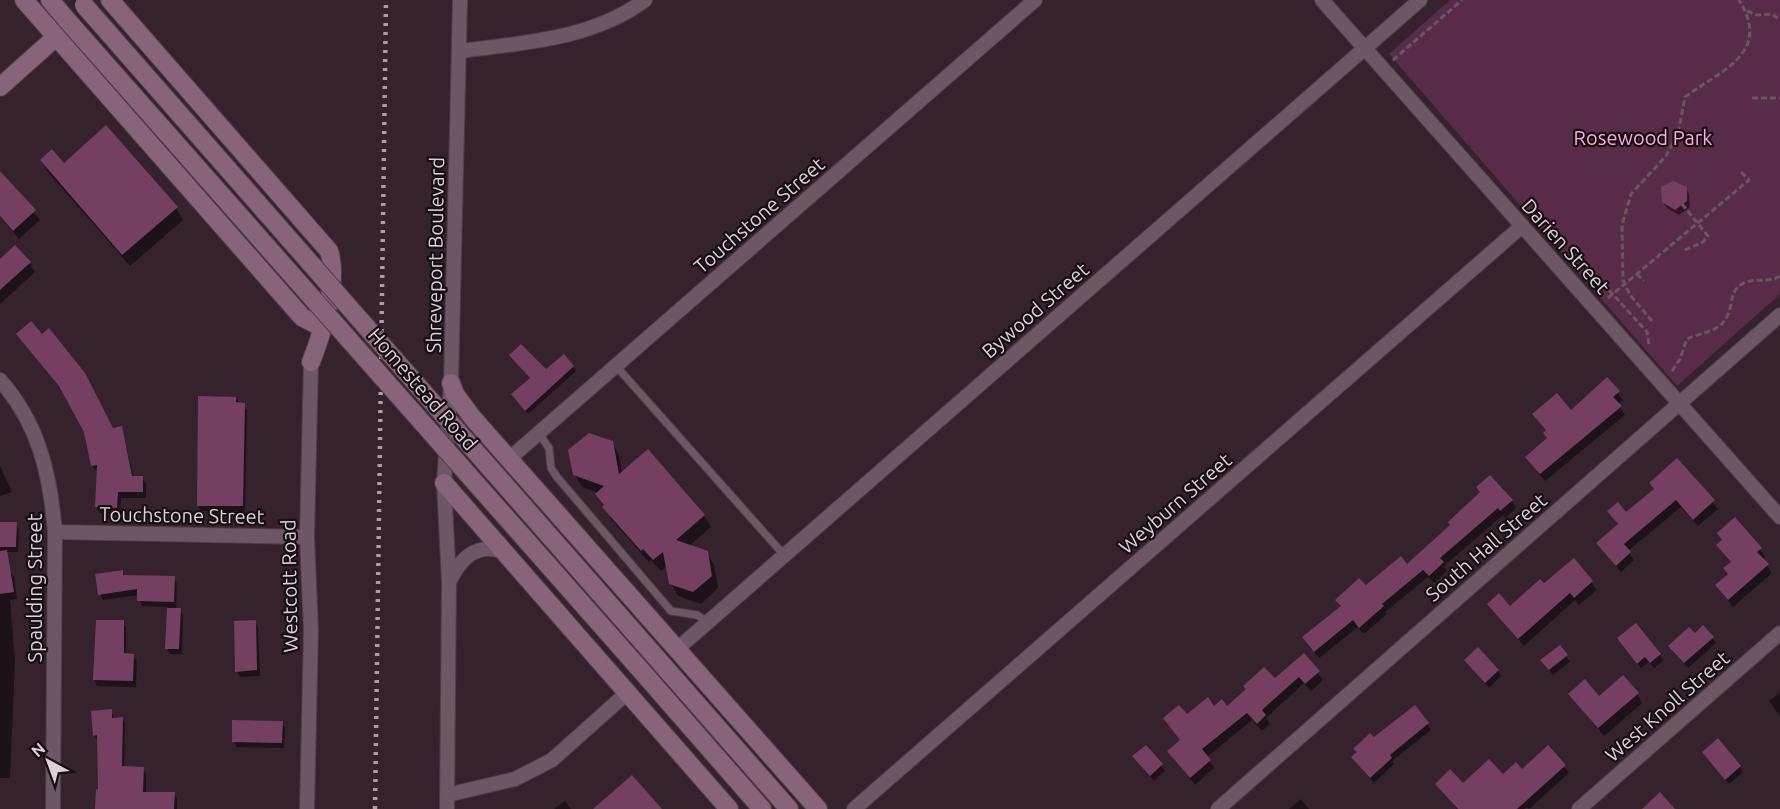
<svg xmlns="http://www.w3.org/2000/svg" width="1780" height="809" font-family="Ubuntu,sans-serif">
<rect width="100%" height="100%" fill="#35222d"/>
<polygon fill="#582c48" points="1450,0 1780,0 1780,294 1677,386 1389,54"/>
<g fill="#0007">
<polygon points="41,160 63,165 176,208 183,220 130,266 48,172"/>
<polygon points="0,173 40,220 19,239 0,217"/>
<polygon points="1686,188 1689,194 1690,207 1679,215 1667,208 1663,202"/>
<polygon points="0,261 29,263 35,272 0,304"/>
<polygon points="511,355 546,371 573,367 576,371 528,414 515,399 531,379"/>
<polygon points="1607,379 1623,400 1618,404 1625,415 1545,481 1527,457 1548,439 1547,431 1534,414 1571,412"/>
<polygon points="235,398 247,410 245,511 201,511 198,506"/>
<polygon points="121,427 134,478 142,478 146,484 146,498 121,498 120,514 100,513 97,507 98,472 92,466 85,432"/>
<polygon points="612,443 619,455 622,473 704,515 711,527 689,546 707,552 714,565 718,588 701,604 678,596 671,584 667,566 661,571 651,560 649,562 611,519 597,494 599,493 582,487 575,475"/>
<polygon points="1677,460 1718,509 1698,526 1681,507 1628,551 1634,560 1621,572 1598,544 1618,525 1609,511 1626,515 1654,490 1651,484"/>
<polygon points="0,466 12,492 0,496"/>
<polygon points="1512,501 1516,508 1505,518 1503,515 1444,566 1447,571 1434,583 1428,577 1385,612 1387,614 1364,634 1358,627 1319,658 1308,645 1304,638 1341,607 1337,600 1407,566 1452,526"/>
<polygon points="0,524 16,524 19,530 18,552 0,552"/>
<polygon points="1718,545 1760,549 1765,557 1762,559 1772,573 1733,607 1717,586 1729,575 1725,569 1731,563"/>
<polygon points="1574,560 1597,590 1579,605 1575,600 1524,646 1489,604 1510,608"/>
<polygon points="9,569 14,577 17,599 10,600 15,661 10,778 0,778 0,571"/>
<polygon points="122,571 125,576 174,578 177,584 176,610 180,610 183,616 182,654 170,654 167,648 168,607 142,606 139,595 103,600 100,594"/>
<polygon points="123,622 126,627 126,655 133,655 137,661 136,687 97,686 94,680"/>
<polygon points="255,622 258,627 260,676 240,677 237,671"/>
<polygon points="1695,635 1712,638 1716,643 1688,668 1673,651"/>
<polygon points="1622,644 1660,655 1663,661 1654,668 1649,662 1641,668"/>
<polygon points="1560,647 1570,662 1553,675 1546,666"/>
<polygon points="1304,655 1323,680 1311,691 1304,683 1266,718 1270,724 1262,731 1252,720 1207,757 1214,768 1195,785 1174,759 1181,741 1165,719 1187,716 1214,708 1227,708 1275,681"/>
<polygon points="1466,660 1498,671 1501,676 1489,688"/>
<polygon points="1780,692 1780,716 1769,701"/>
<polygon points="1570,694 1599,698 1637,694 1642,703 1604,736"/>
<polygon points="1415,707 1431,730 1392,761 1394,764 1374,783 1353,758"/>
<polygon points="111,711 114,719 122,719 125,724 124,768 143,768 146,774 146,793 174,793 177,799 177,809 97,809 100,791 98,741 94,735"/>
<polygon points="282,722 285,728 284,748 237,747 234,742"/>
<polygon points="1146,747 1165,771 1154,781 1134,757"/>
<polygon points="1548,747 1569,773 1529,809 1527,807 1524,809 1457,809 1437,784 1463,785 1522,771"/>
<polygon points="1707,758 1740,767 1743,772 1729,784"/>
<polygon points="1301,799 1309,809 1289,809"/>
<polygon points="565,801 571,809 554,809"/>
</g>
<g fill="#743f61">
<polygon points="106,125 178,207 122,255 40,160 52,149 64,163"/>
<polygon points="0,171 36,210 13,231 0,216"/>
<polygon points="1673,181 1687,187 1687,201 1675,210 1662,202 1661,187"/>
<polygon points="15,245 31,262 0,290 0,259"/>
<polygon points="31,321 42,334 49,328 85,373 113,428 122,426 132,476 143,476 143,492 118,492 117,508 95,507 97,465 91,466 84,432 59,386 16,334"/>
<polygon points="521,344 546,369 564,354 574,366 525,411 511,394 530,378 509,355"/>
<polygon points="1607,377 1620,391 1613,397 1622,406 1540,474 1525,457 1547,438 1543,433 1546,430 1532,414 1557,393 1571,410"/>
<polygon points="198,396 236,397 236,402 245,403 243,506 197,506"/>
<polygon points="589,433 613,441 619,474 648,449 705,515 676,540 708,551 712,576 693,592 669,584 663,552 653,560 643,549 641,551 602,507 604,505 595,494 604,486 573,475 568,450"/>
<polygon points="1677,458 1715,500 1693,520 1676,500 1624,544 1631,552 1616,566 1596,543 1618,524 1607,511 1618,502 1626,512 1654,489 1649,483"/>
<polygon points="1490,475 1513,500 1500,511 1498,508 1440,558 1444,562 1429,576 1423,570 1382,604 1384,606 1359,628 1353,620 1314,652 1302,637 1341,606 1335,600 1359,578 1366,585 1401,556 1407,564 1450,525 1448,522 1480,492 1476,487"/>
<polygon points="1735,517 1762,548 1757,552 1769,564 1728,600 1715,585 1728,574 1723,568 1731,562 1716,545 1722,540 1717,533"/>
<polygon points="0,522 17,522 16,547 0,547"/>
<polygon points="7,550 14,592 0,594 0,551"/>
<polygon points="1574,558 1593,581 1574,598 1570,593 1518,639 1487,604 1499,593 1510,606 1540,579 1544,583"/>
<polygon points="123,570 123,575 175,576 174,602 137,601 137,589 98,595 95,574"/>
<polygon points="167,608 181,608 179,649 165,649"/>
<polygon points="96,620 124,620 124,653 134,654 133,681 93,680"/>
<polygon points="256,620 257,670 235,672 234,621"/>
<polygon points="1636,623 1661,654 1650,663 1645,657 1637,664 1617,638"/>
<polygon points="1703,625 1714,637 1684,663 1668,646 1689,627 1695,633"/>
<polygon points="1560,645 1568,655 1549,670 1540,660"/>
<polygon points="1478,647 1499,670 1485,683 1464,660"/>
<polygon points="1304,653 1320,671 1305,684 1299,677 1262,710 1266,715 1257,724 1247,713 1202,749 1211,760 1190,778 1167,751 1180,740 1163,718 1179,705 1187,714 1208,697 1214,706 1222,699 1227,706 1246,689 1243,686 1264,667 1275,678"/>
<polygon points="1623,675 1639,693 1598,728 1568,694 1585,679 1599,696"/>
<polygon points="1415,705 1429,723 1390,755 1392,758 1370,778 1351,757 1357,752 1353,749 1370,733 1374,737"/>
<polygon points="112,709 112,718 123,717 122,766 144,767 143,792 175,792 174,809 95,809 96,789 98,790 97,735 93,736 91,711"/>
<polygon points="232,720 283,721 282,743 232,742"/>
<polygon points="1718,738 1741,766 1725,780 1702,752"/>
<polygon points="1146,745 1163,764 1150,776 1132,756"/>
<polygon points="1548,745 1566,765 1517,809 1458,809 1435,784 1450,769 1463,783 1489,759 1503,774 1516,762 1522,769"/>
<polygon points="632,775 662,809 593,809"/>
<polygon points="1660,792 1675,809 1642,809"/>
</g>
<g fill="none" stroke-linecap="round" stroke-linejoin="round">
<defs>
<g id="lane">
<polyline points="616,366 784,555"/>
<polyline points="539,434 549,448 551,468 557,477 671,611 697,615 708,622"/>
</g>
<g id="street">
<polyline points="1322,0 1780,517"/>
<path d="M460,51C523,43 593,39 645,0"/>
<path d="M0,380C39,424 50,474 55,532L53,809"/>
<polyline points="509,459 1035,0"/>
<polyline points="55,532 307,537"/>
<path d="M449,582C460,559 475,543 502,551"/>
<polyline points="676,650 1420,0"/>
<polyline points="447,795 515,779 552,760 627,693"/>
<polyline points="307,809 311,630 307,537 311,362"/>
<polyline points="447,809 449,582 444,483 451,383 460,0"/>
<polyline points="854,809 1522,226"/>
<polyline points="1218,809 1780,315"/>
<polyline points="1579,809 1780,633"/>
</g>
<g id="secondary">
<polyline points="24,0 302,317 317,325 324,322"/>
<polyline points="50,0 67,20"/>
<path d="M110,0L329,251C339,280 322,334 311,362"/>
<polyline points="0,87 56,37"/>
<polyline points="451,383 455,394 472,417 818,809"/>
<polyline points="444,483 729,809"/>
<polyline points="661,663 789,809"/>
<polyline points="645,675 762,809"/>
</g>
</defs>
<use href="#lane" stroke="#4e3e48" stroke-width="9"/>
<use href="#street" stroke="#4e3e48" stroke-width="16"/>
<use href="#secondary" stroke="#4e3e48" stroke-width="20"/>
<g stroke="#685761" stroke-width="3" stroke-dasharray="6 3" stroke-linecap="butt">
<polyline points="1747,11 1757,15 1772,14 1780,20"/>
<polyline points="1393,60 1462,0"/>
<polyline points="1752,98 1780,98"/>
<polyline points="1682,204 1708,236 1703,242 1685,250"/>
<polyline points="1570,254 1579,257 1647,332 1649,345"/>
<polyline points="1637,274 1644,281"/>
<polyline points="1608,298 1749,180 1739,170"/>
<path d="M1652,321L1630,295L1623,280L1622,225L1631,194L1666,156L1678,134L1685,97C1719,71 1773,54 1739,0"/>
<path d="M1672,371L1680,359L1687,339C1702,332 1723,332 1729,312C1732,303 1731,293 1739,286C1751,276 1767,284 1780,276"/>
</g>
<use href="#lane" stroke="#6d5764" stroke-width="7"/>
<use href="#street" stroke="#6d5764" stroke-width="14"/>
<use href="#secondary" stroke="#876479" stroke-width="18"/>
<polyline stroke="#ab9ca5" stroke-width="4.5" stroke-dasharray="3 6" stroke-linecap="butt" points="375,809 386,0"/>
<defs>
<g id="secondary-bridge">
<polyline points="84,5 661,663"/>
<polyline points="67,20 645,675"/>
</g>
</defs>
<use href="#secondary-bridge" stroke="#4e3e48" stroke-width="20" stroke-linecap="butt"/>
<use href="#secondary-bridge" stroke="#876479" stroke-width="18"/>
</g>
<g text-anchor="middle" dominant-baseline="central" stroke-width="4.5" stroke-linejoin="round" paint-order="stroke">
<g font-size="20" fill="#fdaadd" stroke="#170e14">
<text x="1643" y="137">Rosewood Park</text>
</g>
<g font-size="20" fill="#ddd0d7" stroke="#170e14">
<text transform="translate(759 215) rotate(-41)">Touchstone Street</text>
<text transform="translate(1566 246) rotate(48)">Darien Street</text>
<text transform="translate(435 255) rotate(-89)">Shreveport Boulevard</text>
<text transform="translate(1035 310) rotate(-41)">Bywood Street</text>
<text transform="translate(423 389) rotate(49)">Homestead Road</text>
<text transform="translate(1175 503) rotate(-41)">Weyburn Street</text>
<text transform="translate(182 515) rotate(1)">Touchstone Street</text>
<text transform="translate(1486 547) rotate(-41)">South Hall Street</text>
<text transform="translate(289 586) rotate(-91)">Westcott Road</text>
<text transform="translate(34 588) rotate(-90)">Spaulding Street</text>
<text transform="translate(1667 706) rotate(-41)">West Knoll Street</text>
</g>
</g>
<g transform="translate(48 761) rotate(319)" stroke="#170e14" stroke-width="4.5" paint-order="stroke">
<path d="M0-4.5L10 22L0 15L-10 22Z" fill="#ddd0d7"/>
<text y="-9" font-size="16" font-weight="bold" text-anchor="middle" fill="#ddd0d7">N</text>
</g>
</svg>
